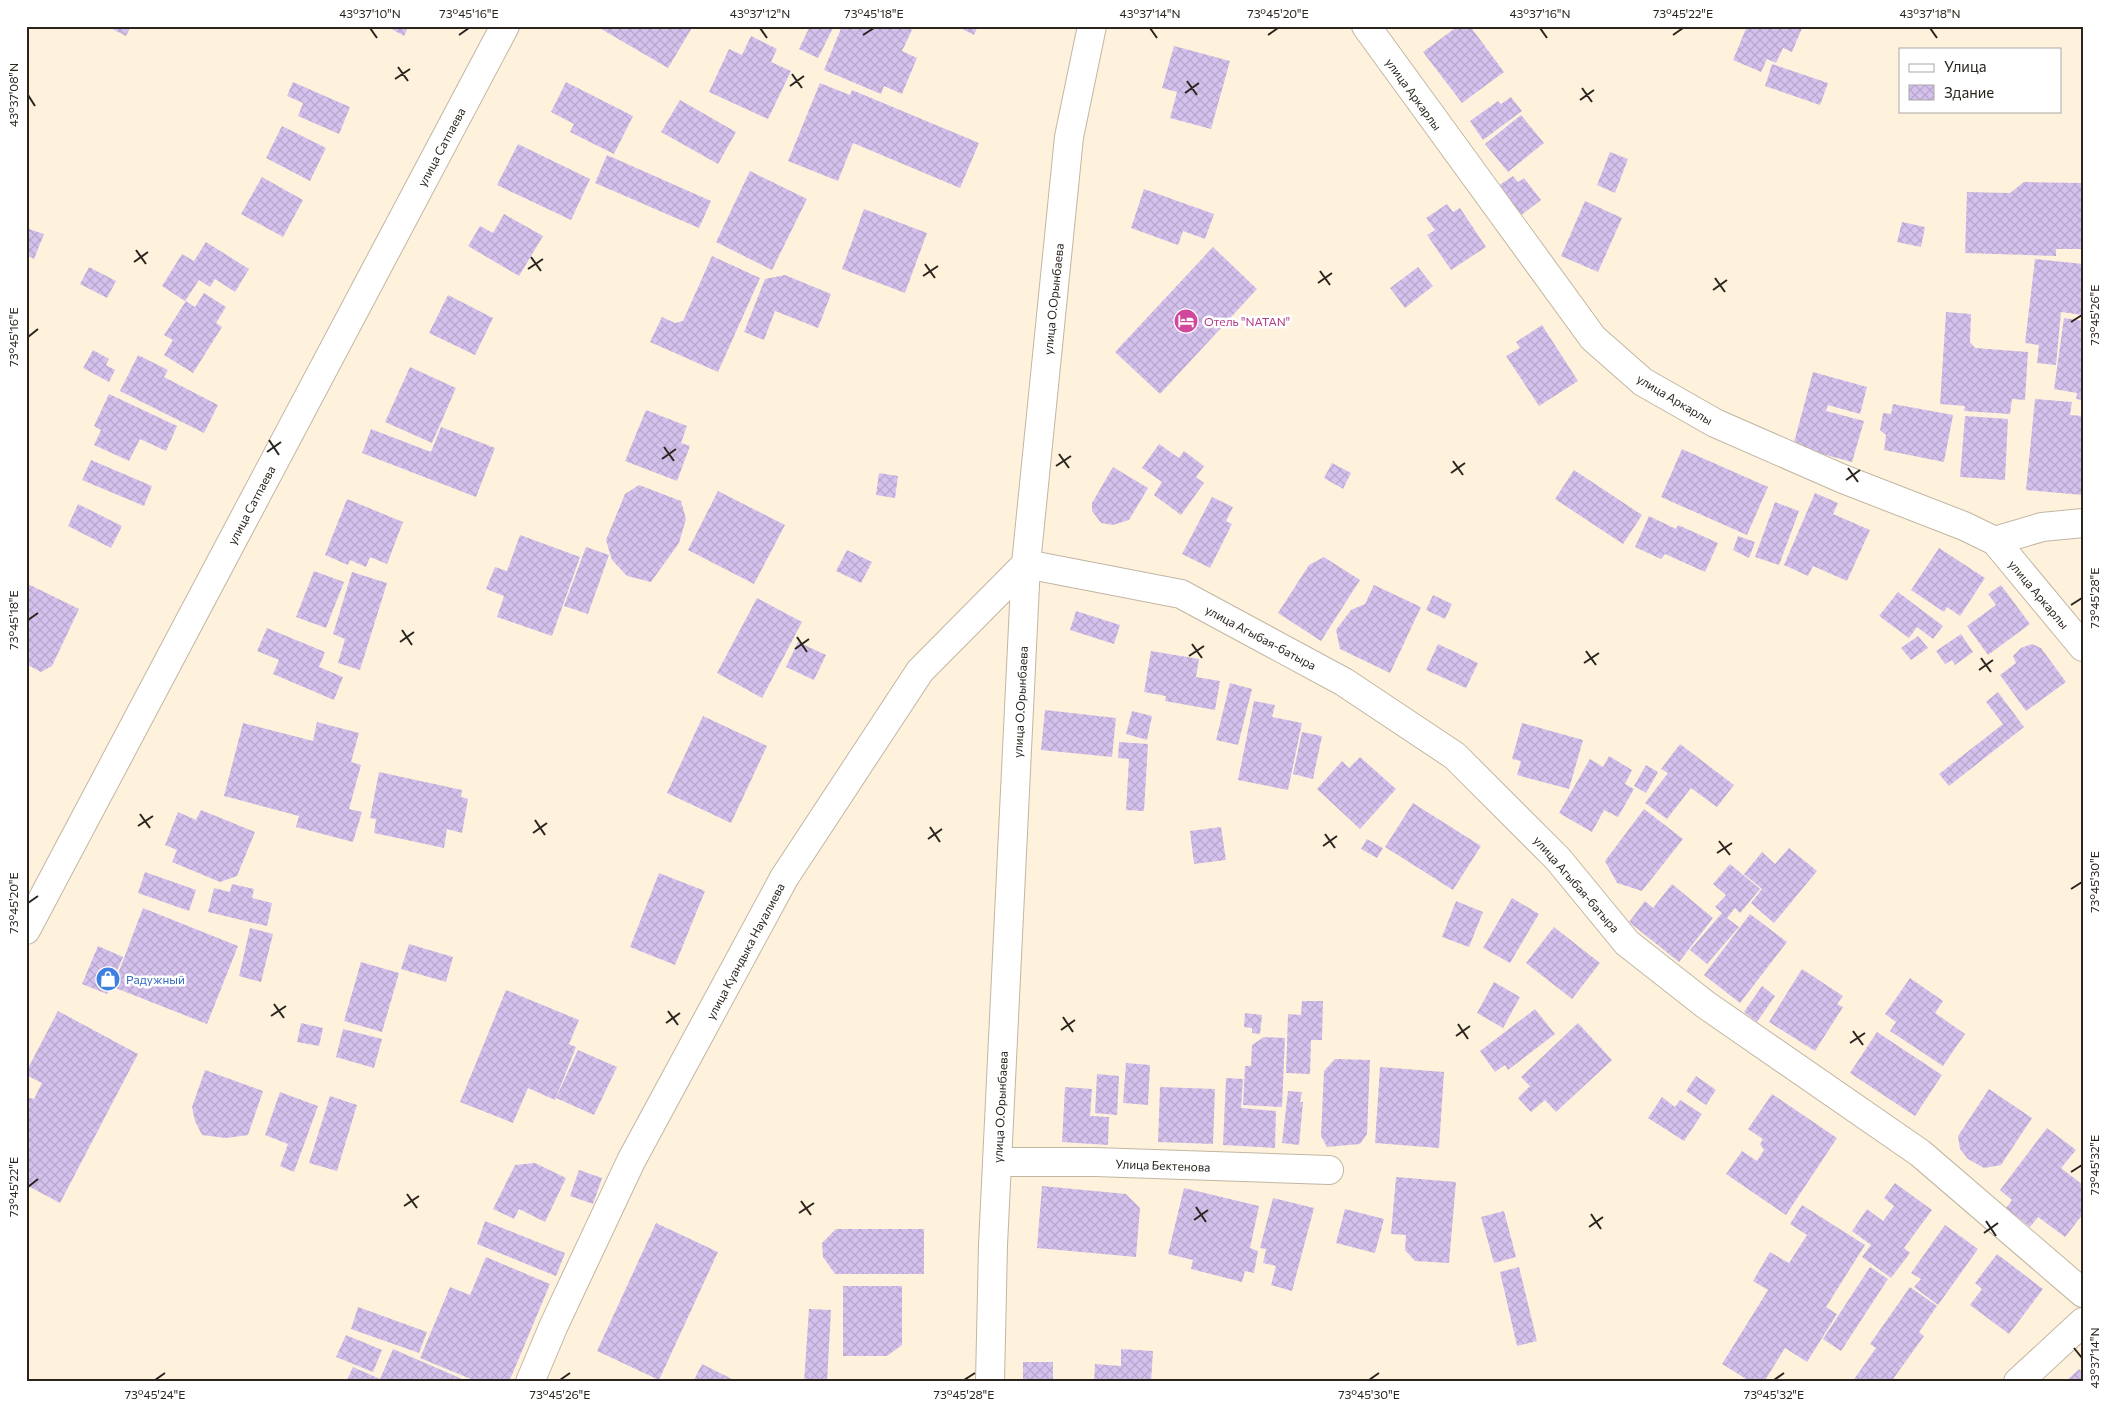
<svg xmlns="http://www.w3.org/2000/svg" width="2109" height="1408" font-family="Commissioner,sans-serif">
<defs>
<pattern id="building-cross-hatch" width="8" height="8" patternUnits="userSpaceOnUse" patternTransform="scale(1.25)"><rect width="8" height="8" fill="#d5c1ed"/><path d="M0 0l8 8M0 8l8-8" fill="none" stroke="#b7a6cb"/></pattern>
</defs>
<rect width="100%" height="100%" fill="#fff2dd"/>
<g fill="url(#building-cross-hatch)">
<polygon points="106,26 131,26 126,36"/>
<polygon points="386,26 409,26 404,36"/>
<polygon points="596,26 693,26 668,68"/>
<polygon points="810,26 834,26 818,58 799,49"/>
<polygon points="842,26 904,26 912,30 902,51 917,58 902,94 884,86 881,94 824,70"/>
<polygon points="956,26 978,26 974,35"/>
<polygon points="1458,26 1470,26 1504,72 1462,103 1423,52"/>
<polygon points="1747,26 1803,26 1792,52 1783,48 1776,63 1767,59 1761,72 1733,60"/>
<polygon points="751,36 777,49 771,62 791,71 768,119 709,92 729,49 742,55"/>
<polygon points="1174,46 1230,61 1211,129 1170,118 1177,92 1162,88"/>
<polygon points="1772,64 1828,83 1820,105 1765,86"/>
<polygon points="293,82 350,107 339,134 298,116 303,103 287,96"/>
<polygon points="566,82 633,116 614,154 570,132 574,124 551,112"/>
<polygon points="820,83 850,95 852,90 979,143 960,188 853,143 838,181 788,161"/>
<polygon points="1511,97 1522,111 1483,140 1470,121 1498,101 1501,104"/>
<polygon points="680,100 736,132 718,164 661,132"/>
<polygon points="1521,115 1544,143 1508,172 1485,144"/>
<polygon points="282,126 326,148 310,181 266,158"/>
<polygon points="518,144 590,179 571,220 497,185"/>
<polygon points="1610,152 1628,159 1615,193 1597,185"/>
<polygon points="607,155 711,201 699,228 595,183"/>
<polygon points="750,171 807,199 772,270 716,242"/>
<polygon points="1513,176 1518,182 1524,178 1541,200 1520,216 1498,186"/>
<polygon points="262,177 303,200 283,237 241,214"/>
<polygon points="2024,182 2083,183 2083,249 2056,249 2056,256 1965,253 1967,192 2010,193"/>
<polygon points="1144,189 1214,214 1205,239 1183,231 1178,245 1131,228"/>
<polygon points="1585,201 1622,218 1598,272 1561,256"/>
<polygon points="1447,204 1453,212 1460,208 1486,247 1451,270 1427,235 1435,230 1426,218"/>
<polygon points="864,209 927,233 905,293 842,269"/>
<polygon points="504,214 543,236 519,276 468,246 480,226 493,233"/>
<polygon points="1902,222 1925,227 1921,247 1897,242"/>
<polygon points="26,228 44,234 34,259 26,255"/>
<polygon points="206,242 249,269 235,292 215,279 210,287 199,280 185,301 162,286 182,254 194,261"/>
<polygon points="1213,247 1257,289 1160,394 1115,352"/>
<polygon points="712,256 760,278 718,372 650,342 662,317 675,323 683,321"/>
<polygon points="2035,259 2083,264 2083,315 2061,312 2056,365 2037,363 2039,345 2025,343"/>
<polygon points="89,267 116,281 107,298 80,284"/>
<polygon points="1418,267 1433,286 1405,308 1390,288"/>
<polygon points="785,275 831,294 818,328 775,311 764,340 744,332 765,279"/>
<polygon points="204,293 226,307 216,323 222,327 193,373 164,355 173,340 164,335 186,301 195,307"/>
<polygon points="448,295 493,318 475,355 429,333"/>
<polygon points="1946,312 1971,314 1970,342 1975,348 2028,352 2025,400 2012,399 2010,414 1964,411 1965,406 1940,404"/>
<polygon points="2064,318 2083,321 2083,400 2076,399 2077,393 2054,389"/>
<polygon points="1542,325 1578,381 1539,406 1506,356 1520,348 1516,342"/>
<polygon points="93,350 109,359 106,365 115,370 109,382 83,368"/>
<polygon points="138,355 168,370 164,377 218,405 204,433 120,391"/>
<polygon points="410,367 456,388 432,443 385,422"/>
<polygon points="1813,372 1867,387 1860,414 1828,405 1826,411 1864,421 1852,462 1793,446"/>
<polygon points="109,394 177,426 166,451 140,439 129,461 94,445 101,430 94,426"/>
<polygon points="2035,399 2072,402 2070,415 2083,416 2083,495 2026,490"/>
<polygon points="1893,404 1953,415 1944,462 1884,450 1886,435 1880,430 1883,413 1891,414"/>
<polygon points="646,410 687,426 681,443 690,446 677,481 625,461"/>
<polygon points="1965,416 2008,419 2005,480 1960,477"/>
<polygon points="441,427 495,448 476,497 362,453 371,429 431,452"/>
<polygon points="1159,444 1179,458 1184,451 1204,466 1196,477 1204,483 1181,515 1154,495 1162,482 1142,468"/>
<polygon points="1682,449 1768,487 1747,535 1661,497"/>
<polygon points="91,460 152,486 144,506 82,480"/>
<polygon points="1332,463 1351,473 1343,489 1324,478"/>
<polygon points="1113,467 1148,488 1129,520 1113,525 1101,523 1092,511 1092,503"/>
<polygon points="1574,470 1642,515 1623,544 1555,499"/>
<polygon points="879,473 898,476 895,498 876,495"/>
<polygon points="639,485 681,501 686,519 679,543 651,582 627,576 612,560 606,540 625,494"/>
<polygon points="718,491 785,525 754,584 688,550"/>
<polygon points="1815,493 1838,503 1833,514 1870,530 1847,581 1813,566 1808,576 1784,565"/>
<polygon points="1212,497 1233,507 1226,521 1232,524 1210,568 1182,554"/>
<polygon points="347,499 403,522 387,564 370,557 366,567 350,560 348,565 325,555"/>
<polygon points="1775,502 1799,511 1779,565 1755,557"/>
<polygon points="78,504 122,526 111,548 68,526"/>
<polygon points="1649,516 1676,529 1678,525 1718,543 1705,572 1665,554 1661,559 1635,547"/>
<polygon points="520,535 580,557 552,636 497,617 504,596 486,589 495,567 507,571"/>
<polygon points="1738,536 1755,542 1749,558 1733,550"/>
<polygon points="586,547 609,555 588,614 564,606"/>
<polygon points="1939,548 1985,578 1960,616 1947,607 1944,612 1911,590"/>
<polygon points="847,550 872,562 861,583 836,571"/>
<polygon points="1324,557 1360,580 1321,641 1278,613 1309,565"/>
<polygon points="314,571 344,582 326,628 296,617"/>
<polygon points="352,572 387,583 360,670 338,663 345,639 333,634"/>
<polygon points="26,583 79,609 52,666 41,672 26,664"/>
<polygon points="1374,585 1421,607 1390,673 1340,649 1336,630 1351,610 1365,604"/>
<polygon points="2001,585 2030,624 1988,655 1967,626 1996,605 1988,594"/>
<polygon points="1898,592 1943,626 1933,639 1917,627 1909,638 1879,616"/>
<polygon points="1433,595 1452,604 1445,619 1426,610"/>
<polygon points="757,598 802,622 762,698 717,673"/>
<polygon points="1076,611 1120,625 1114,644 1070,630"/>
<polygon points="267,628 325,652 319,667 343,677 334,700 273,674 279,660 257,651"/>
<polygon points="1961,634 1973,652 1955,665 1952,660 1945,664 1936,651"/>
<polygon points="1918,636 1928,648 1911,660 1901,648"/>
<polygon points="798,642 826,655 814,680 786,667"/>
<polygon points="1438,644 1478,663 1466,688 1426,670"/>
<polygon points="2032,644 2041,648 2066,682 2026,711 2000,675 2016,663 2013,656 2021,648"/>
<polygon points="1151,651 1199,659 1196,677 1220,681 1215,710 1165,701 1166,696 1144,692"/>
<polygon points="1230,683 1252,689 1238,745 1216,740"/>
<polygon points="1998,692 2024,727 1949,786 1939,774 2003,724 1986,702"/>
<polygon points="1254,701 1275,705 1272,717 1302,723 1288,790 1238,780"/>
<polygon points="1045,710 1116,718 1112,757 1041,750"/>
<polygon points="1132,711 1152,716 1147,740 1126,734"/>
<polygon points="703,716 767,746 731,823 667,793"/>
<polygon points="317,722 359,733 351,762 361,765 349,809 362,812 353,842 296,827 299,816 224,796 243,723 313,741"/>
<polygon points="1522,723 1583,740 1569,789 1517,775 1521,761 1512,759"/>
<polygon points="1302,732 1322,736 1313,779 1293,774"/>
<polygon points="1119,742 1148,744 1144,811 1126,810 1129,759 1118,758"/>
<polygon points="1680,744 1734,785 1717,807 1691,788 1667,819 1645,803 1668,773 1661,769"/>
<polygon points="1609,756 1632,770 1625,784 1634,789 1618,817 1604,810 1592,832 1559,813 1590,759 1603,767"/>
<polygon points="1360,757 1396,789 1360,829 1317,789 1342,761 1349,768"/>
<polygon points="1646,765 1658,772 1646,793 1634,786"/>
<polygon points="379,772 462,790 461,797 468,799 462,833 447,829 444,848 374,833 376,819 370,818"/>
<polygon points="1413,803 1481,846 1453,890 1385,847"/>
<polygon points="1644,809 1683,839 1642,891 1617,883 1605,861"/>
<polygon points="201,810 255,832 237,876 220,882 172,862 177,850 165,845 178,812 196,820"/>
<polygon points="1221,827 1226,860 1194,864 1190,831"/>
<polygon points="1367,839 1383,848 1377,858 1361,849"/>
<polygon points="1789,848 1817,871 1774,923 1751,903 1762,889 1744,874 1762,852 1775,864"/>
<polygon points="1730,864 1760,889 1740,913 1735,908 1727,918 1739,927 1707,964 1690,950 1722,913 1715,907 1726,895 1713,884"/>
<polygon points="145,872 196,890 189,911 138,893"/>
<polygon points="659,873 705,891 675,965 630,947"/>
<polygon points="232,884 254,889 252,898 272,903 267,926 208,912 214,888 230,892"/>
<polygon points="1672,884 1713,918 1679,962 1629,922 1645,901 1653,908"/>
<polygon points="1512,898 1539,914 1510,963 1483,948"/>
<polygon points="1456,901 1483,912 1469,947 1442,937"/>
<polygon points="143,908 238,946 207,1024 113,987"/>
<polygon points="1750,914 1787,942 1740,1003 1704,975"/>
<polygon points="1554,927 1600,963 1572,999 1526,963"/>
<polygon points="250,928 273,934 261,982 239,976"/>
<polygon points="409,944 453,957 446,982 401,969"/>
<polygon points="98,946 123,957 107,994 82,984"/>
<polygon points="361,962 399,973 382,1032 344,1021"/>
<polygon points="1802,969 1843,996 1837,1004 1843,1007 1815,1051 1769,1022"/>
<polygon points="1910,978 1943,1001 1935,1013 1965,1034 1943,1066 1890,1031 1896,1022 1885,1014"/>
<polygon points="1494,982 1520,997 1503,1028 1477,1013"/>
<polygon points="1762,986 1775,996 1757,1022 1744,1012"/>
<polygon points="506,990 579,1020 569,1044 576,1047 555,1100 528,1088 513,1123 460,1102"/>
<polygon points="1302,1001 1323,1001 1322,1040 1311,1040 1310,1074 1286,1073 1288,1014 1301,1015"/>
<polygon points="1535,1009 1555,1034 1508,1070 1505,1065 1495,1072 1480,1051"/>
<polygon points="58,1011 138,1054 60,1203 26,1185 26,1097 34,1099 42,1083 26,1075 26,1072"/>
<polygon points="1245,1013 1262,1015 1260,1034 1252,1033 1252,1028 1244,1027"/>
<polygon points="301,1023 323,1028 319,1046 297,1042"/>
<polygon points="1578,1023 1612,1060 1556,1112 1545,1100 1531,1112 1518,1098 1530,1086 1521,1077"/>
<polygon points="343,1029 382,1039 374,1068 336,1057"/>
<polygon points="1877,1032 1942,1075 1915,1116 1850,1073"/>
<polygon points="1264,1037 1285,1038 1282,1107 1243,1105 1245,1066 1251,1066 1252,1045"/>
<polygon points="578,1050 617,1067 594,1115 556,1098"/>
<polygon points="1335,1059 1370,1060 1367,1134 1360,1144 1327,1147 1321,1136 1324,1071"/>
<polygon points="1126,1063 1150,1065 1148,1105 1123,1103"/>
<polygon points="1380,1067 1444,1072 1439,1148 1375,1143"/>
<polygon points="205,1070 263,1091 248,1135 226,1138 202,1135 195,1121 192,1107"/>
<polygon points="1097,1074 1119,1076 1117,1115 1095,1113"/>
<polygon points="1696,1076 1716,1090 1706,1105 1686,1091"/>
<polygon points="1226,1078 1243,1079 1241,1108 1276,1111 1275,1148 1223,1145"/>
<polygon points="1065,1087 1092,1089 1090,1116 1109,1117 1108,1145 1062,1142"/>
<polygon points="1160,1087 1215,1089 1213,1144 1158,1142"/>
<polygon points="1989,1089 2032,1118 2001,1165 1984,1168 1968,1159 1960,1149 1958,1136"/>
<polygon points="1288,1091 1302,1092 1300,1102 1303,1102 1299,1145 1282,1143"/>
<polygon points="280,1092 318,1106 294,1172 280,1166 288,1144 265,1135"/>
<polygon points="1772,1094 1837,1138 1786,1215 1726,1174 1742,1151 1757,1161 1764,1150 1760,1144 1763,1139 1748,1129"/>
<polygon points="330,1096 357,1105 337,1171 309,1163"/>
<polygon points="1662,1097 1675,1107 1680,1100 1702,1114 1684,1141 1648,1118"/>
<polygon points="2047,1128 2076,1150 2061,1168 2083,1185 2083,1214 2065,1237 2038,1217 2030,1227 2006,1208 2012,1200 2000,1190"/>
<polygon points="535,1163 566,1178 545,1222 519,1209 514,1219 493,1209 515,1165"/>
<polygon points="579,1170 602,1178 593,1204 570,1196"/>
<polygon points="1396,1177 1456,1182 1449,1263 1415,1261 1405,1250 1406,1235 1391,1234"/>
<polygon points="1895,1183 1932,1210 1904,1248 1910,1253 1891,1278 1862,1257 1871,1245 1852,1231 1867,1209 1883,1221 1894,1206 1884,1198"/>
<polygon points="1042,1186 1126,1194 1140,1208 1136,1257 1037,1248"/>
<polygon points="1184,1188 1259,1206 1250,1248 1258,1251 1254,1273 1245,1271 1242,1282 1191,1269 1193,1260 1168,1254"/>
<polygon points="1273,1198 1314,1208 1292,1291 1271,1285 1276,1266 1263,1263 1266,1249 1260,1248"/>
<polygon points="1802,1205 1865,1245 1826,1307 1837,1314 1807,1362 1785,1348 1764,1382 1751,1382 1722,1364 1768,1290 1753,1281 1770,1252 1789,1263 1807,1235 1790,1224"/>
<polygon points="1345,1209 1384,1219 1375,1253 1336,1243"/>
<polygon points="1504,1211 1516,1257 1494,1263 1481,1217"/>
<polygon points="485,1221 565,1253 556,1276 477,1244"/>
<polygon points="656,1223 718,1252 659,1380 597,1351"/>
<polygon points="1945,1225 1978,1249 1938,1305 1914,1287 1921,1279 1911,1273"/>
<polygon points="836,1229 924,1229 924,1274 835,1274 823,1257 822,1243"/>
<polygon points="1997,1254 2043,1289 2009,1334 1970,1305 1982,1289 1975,1283"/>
<polygon points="486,1257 550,1284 509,1382 478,1382 420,1358 450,1287 470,1295"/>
<polygon points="1519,1267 1537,1341 1517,1346 1500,1272"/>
<polygon points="1870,1267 1888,1279 1841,1351 1823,1339"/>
<polygon points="843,1286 902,1286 902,1345 887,1356 843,1356"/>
<polygon points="1910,1287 1937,1306 1919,1332 1924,1336 1891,1382 1852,1382 1876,1348 1870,1344"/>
<polygon points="358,1307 427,1332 419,1353 351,1329"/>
<polygon points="809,1309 831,1310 827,1382 804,1382"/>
<polygon points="346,1335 382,1350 373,1372 336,1357"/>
<polygon points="393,1349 469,1382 346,1382 353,1367 380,1379"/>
<polygon points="1121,1349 1153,1351 1151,1382 1094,1382 1095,1364 1121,1366"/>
<rect x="1023" y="1362" width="30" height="20"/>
<polygon points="702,1364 732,1379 731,1382 693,1382"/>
<polygon points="2079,1369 2083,1373 2083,1382 2065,1382"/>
</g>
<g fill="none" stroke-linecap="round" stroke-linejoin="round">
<defs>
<g id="minor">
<polyline points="1366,26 1593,338 1643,382 1715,423 1843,479 1964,526 1995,541 2083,647"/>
<polyline points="1995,541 2042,527 2083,523"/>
<polyline points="26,930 505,26"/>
<polyline points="997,1162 1095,1162 1329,1170"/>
<polyline points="530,1382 554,1325 631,1161 784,878 920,671 1026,564 1181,594 1344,682 1455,756 1558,859 1627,943 1706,1005 1920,1153 2083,1293"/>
<polyline points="990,1382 993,1245 1026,564 1069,137 1092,26"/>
<polyline points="2018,1382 2083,1322"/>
</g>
</defs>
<use href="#minor" stroke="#c1b6a2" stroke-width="30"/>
<use href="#minor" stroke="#fff" stroke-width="28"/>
</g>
<path fill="none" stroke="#29241d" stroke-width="2" d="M370,28L377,38M760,28L767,38M1150,28L1157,38M1540,28L1547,38M1930,28L1937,38M459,35L469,28M863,35L874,28M1268,35L1278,28M1673,35L1683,28M398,67L408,81M792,74L802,88M395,79L410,69M1187,81L1197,95M790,86L804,76M1582,88L1592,102M1185,93L1199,83M28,95L35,106M1580,100L1594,90M136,250L146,264M531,257L541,271M134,262L148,252M925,264L935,278M528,269L543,259M1320,271L1330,285M923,276L938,266M1715,278L1725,292M1318,283L1332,273M1713,290L1727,280M2071,322L2082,315M28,337L38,329M269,440L279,455M664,447L674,461M267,452L281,442M1059,454L1069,468M662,459L676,449M1453,461L1463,475M1056,466L1071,456M1848,468L1858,482M1451,473L1465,463M1846,480L1860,470M2071,605L2082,598M28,620L38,613M402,630L412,645M797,637L807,652M400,642L414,632M1192,644L1202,658M795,649L809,639M1586,651L1596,665M1189,656L1204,646M1981,658L1991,672M1584,663L1599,653M1979,670L1993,660M140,814L150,828M535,820L545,835M138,826L153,816M930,827L940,842M533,833L547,823M1325,834L1335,848M928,839L942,829M1719,841L1730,855M1323,846L1337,836M1717,853L1732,843M2071,889L2082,882M28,903L38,896M274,1004L284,1018M668,1011L678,1025M271,1016L286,1006M1063,1017L1073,1032M666,1023L680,1013M1458,1024L1468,1039M1061,1030L1075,1020M1853,1031L1863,1045M1456,1036L1470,1026M1850,1043L1865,1033M2071,1172L2082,1165M28,1187L38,1179M407,1194L417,1208M801,1201L811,1215M404,1206L419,1196M1196,1207L1206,1222M799,1213L814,1203M1591,1214L1601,1229M1194,1220L1208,1210M1986,1221L1996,1236M1589,1227L1603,1217M1984,1233L1998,1223M2074,1348L2082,1358M155,1380L165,1373M560,1380L570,1373M964,1380L975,1373M1369,1380L1379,1373M1774,1380L1784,1373"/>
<defs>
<symbol id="hotel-disc" viewBox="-11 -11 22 22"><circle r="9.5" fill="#d1479c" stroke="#fff"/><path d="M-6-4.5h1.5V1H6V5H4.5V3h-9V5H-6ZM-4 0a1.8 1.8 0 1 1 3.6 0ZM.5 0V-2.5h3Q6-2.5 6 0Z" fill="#fff"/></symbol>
<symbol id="shop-disc" viewBox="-11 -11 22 22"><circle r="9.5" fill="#3f7fe0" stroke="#fff"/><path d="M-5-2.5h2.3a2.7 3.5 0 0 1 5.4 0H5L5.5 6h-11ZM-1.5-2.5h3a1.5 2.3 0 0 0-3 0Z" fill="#fff"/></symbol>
</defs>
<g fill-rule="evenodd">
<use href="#hotel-disc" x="1172" y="307" width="28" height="28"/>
<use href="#shop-disc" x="94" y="965" width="28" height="28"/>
</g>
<g text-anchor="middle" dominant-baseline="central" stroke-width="5" stroke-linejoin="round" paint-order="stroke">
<g font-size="12" fill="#29241d" stroke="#fff">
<text transform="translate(1414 94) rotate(54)">улица Аркарлы</text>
<text transform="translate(441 147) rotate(-62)">улица Сатпаева</text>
<text transform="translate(1053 299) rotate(-84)">улица О.Орынбаева</text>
<text transform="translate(1675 399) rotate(31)">улица Аркарлы</text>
<text transform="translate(251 505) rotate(-62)">улица Сатпаева</text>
<text transform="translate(2039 594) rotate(50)">улица Аркарлы</text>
<text transform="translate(1261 637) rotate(28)">улица Агыбая-батыра</text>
<text transform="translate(1020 702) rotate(-87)">улица О.Орынбаева</text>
<text transform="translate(1577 884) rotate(49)">улица Агыбая-батыра</text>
<text transform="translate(745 951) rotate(-62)">улица Куандыка Науалиева</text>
<text transform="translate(1000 1107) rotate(-87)">улица О.Орынбаева</text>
<text transform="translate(1163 1165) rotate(2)">Улица Бектенова</text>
</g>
<g font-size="12" fill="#b23c85" stroke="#fff" text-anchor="start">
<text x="1204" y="321">Отель "NATAN"</text>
</g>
<g font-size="12" fill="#366cbe" stroke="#fff" text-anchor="start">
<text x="126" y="979">Радужный</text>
</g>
</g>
<rect width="2109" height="1408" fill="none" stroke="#ffffff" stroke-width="55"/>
<rect x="1899" y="48" width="162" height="65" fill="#ffffff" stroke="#a9a7a5"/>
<rect x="1909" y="64" width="25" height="8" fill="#ffffff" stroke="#a9a7a5"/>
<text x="1944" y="72" font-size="15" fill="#29241d">Улица</text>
<rect x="1909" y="85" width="25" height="15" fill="url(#building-cross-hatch)" stroke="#a9a7a5"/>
<text x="1944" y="98" font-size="15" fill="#29241d">Здание</text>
<rect x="28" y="28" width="2054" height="1352" fill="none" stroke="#29241d" stroke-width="2"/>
<g font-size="12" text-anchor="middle" fill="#29241d">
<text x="370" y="18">43°37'10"N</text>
<text x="469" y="18">73°45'16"E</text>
<text x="760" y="18">43°37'12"N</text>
<text x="874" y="18">73°45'18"E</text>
<text x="1150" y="18">43°37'14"N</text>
<text x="1278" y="18">73°45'20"E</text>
<text x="1540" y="18">43°37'16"N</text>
<text x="1683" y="18">73°45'22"E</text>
<text x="1930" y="18">43°37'18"N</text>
<text transform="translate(14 95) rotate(-90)" y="4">43°37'08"N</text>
<text transform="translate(2095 315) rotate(-90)" y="4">73°45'26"E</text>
<text transform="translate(14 337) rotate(-90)" y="4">73°45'16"E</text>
<text transform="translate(2095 598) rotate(-90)" y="4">73°45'28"E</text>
<text transform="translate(14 620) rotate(-90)" y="4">73°45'18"E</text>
<text transform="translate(2095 882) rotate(-90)" y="4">73°45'30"E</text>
<text transform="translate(14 903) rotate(-90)" y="4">73°45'20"E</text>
<text transform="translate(2095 1165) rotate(-90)" y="4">73°45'32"E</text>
<text transform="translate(14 1187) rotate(-90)" y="4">73°45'22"E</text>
<text transform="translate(2095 1358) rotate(-90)" y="4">43°37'14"N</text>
<text x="155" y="1399">73°45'24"E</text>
<text x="560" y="1399">73°45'26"E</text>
<text x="964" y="1399">73°45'28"E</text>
<text x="1369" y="1399">73°45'30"E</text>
<text x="1774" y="1399">73°45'32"E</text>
</g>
</svg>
